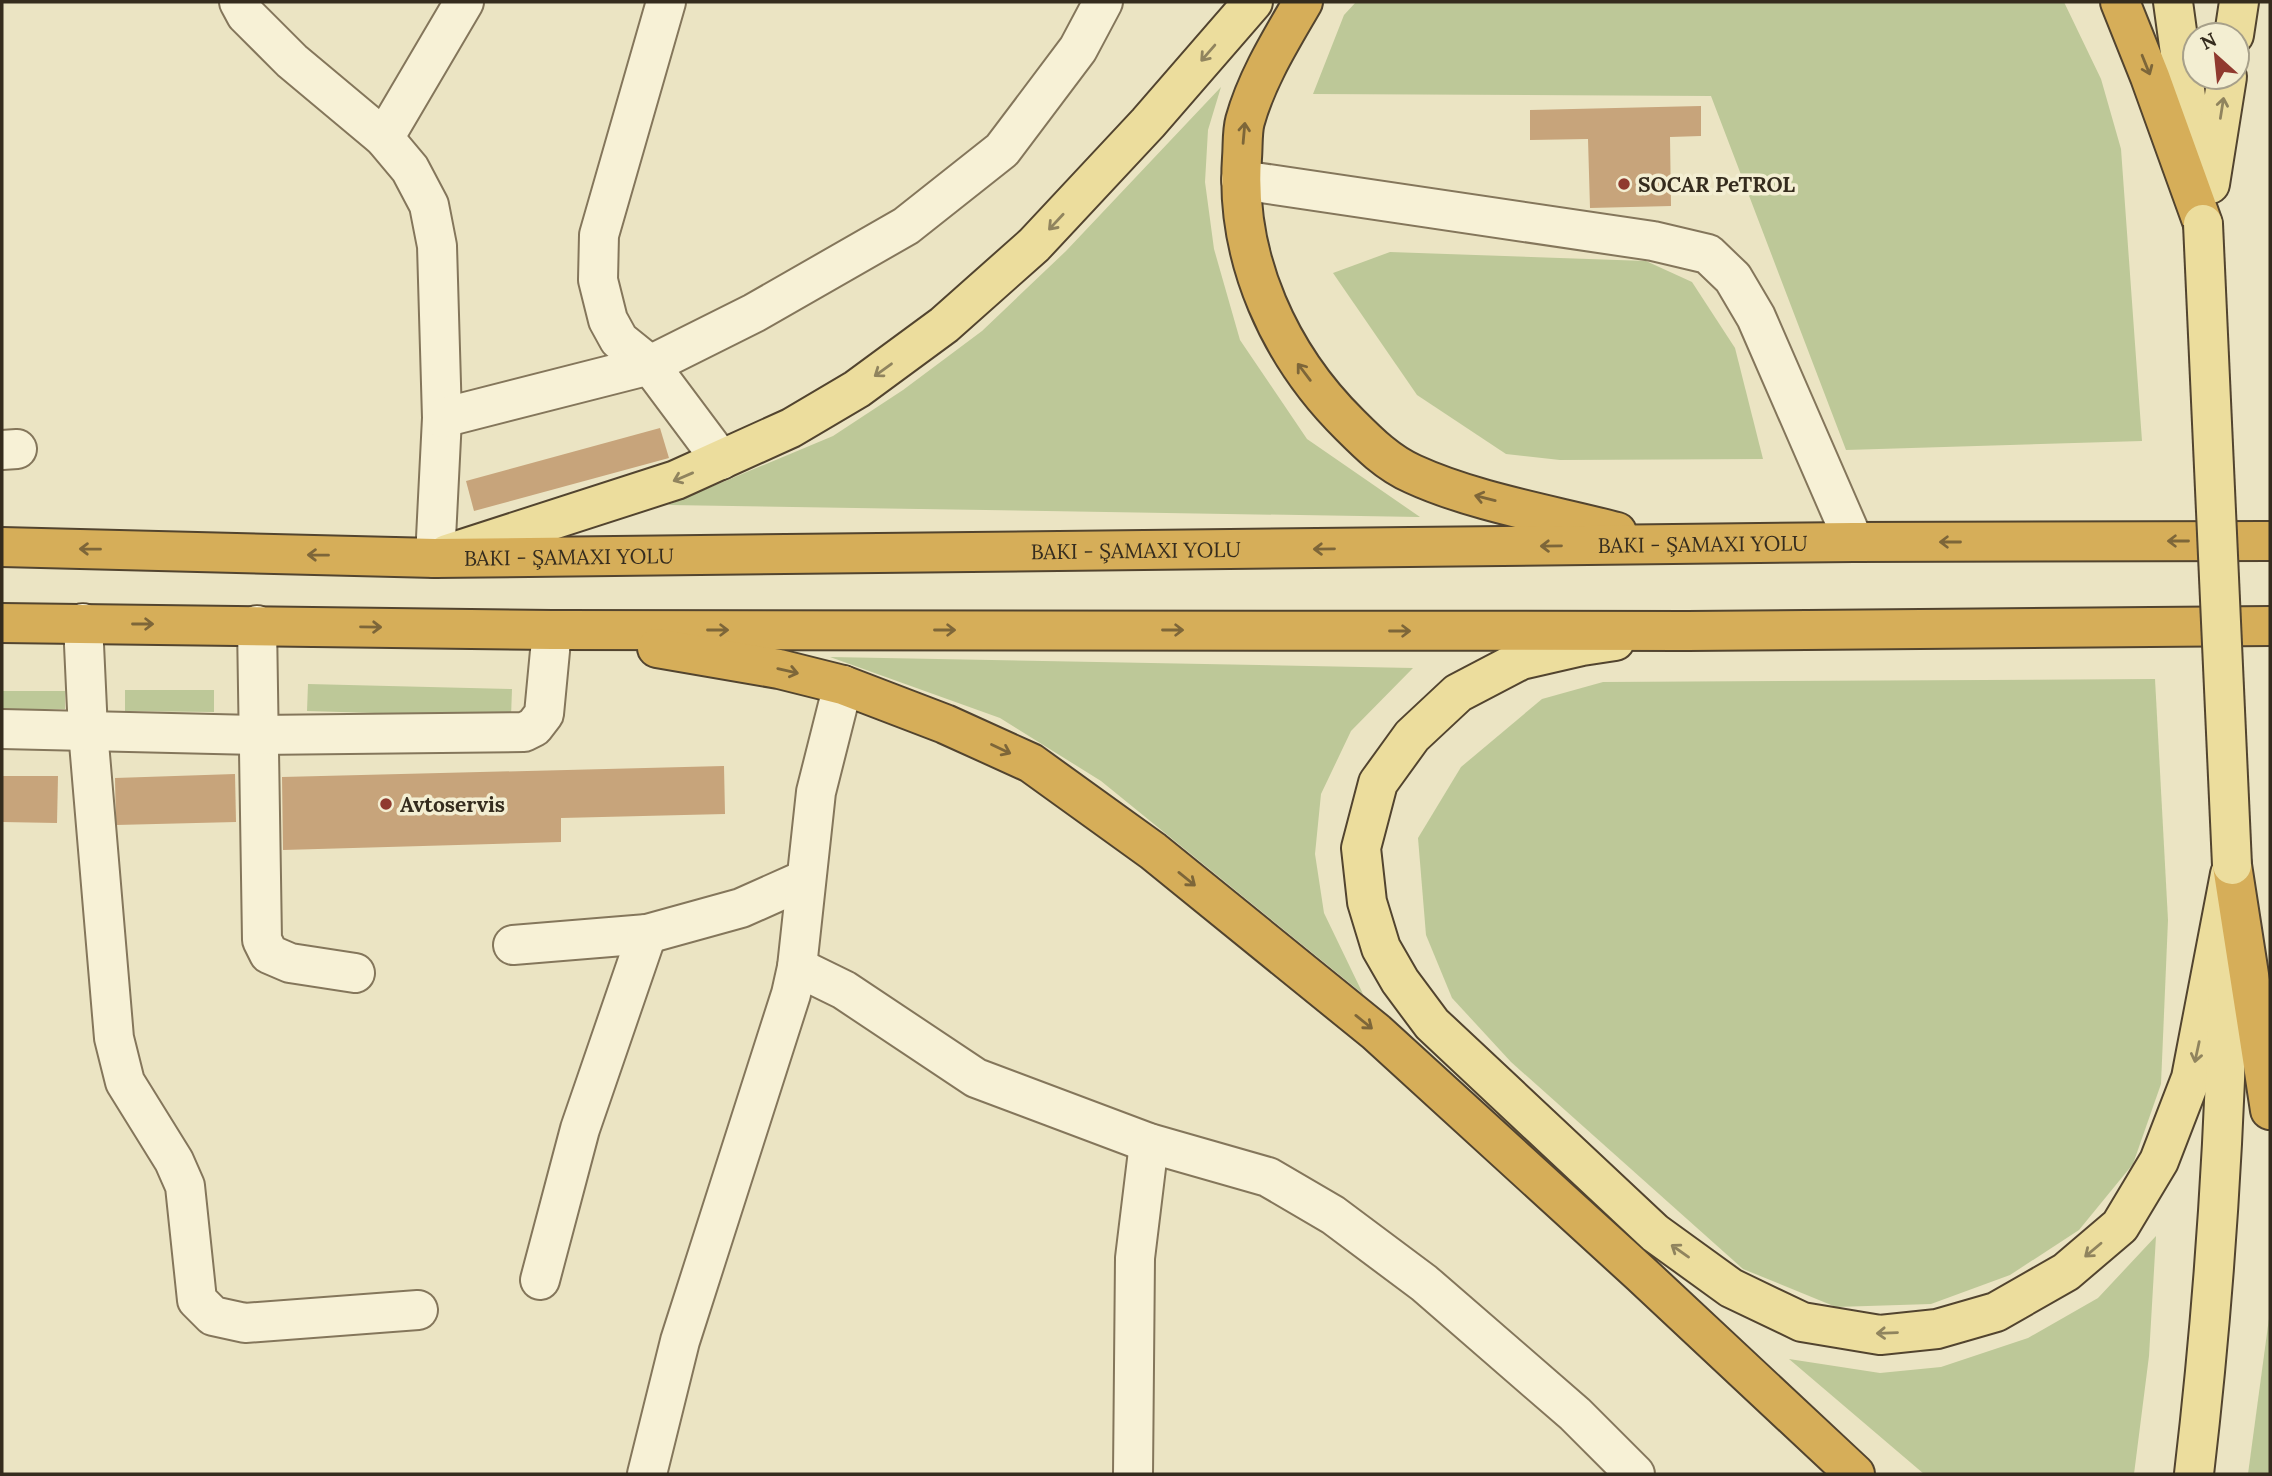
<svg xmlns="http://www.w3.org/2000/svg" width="2272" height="1476" font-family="Lora,serif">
<rect width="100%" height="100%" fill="#ebe4c3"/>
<g fill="#bdc898">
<polygon points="1356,2 2064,2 2101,79 2121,149 2142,441 1846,450 1711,96 1313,94 1344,15"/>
<polygon points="1221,87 1208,130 1205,182 1214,249 1240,340 1307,439 1420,517 668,505 833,436 903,390 982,331 1066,251"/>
<polygon points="1390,252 1646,261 1692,282 1735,348 1763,459 1560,460 1506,454 1417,395 1333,273"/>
<polygon points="830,657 1413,668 1351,731 1321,794 1315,854 1324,913 1363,994 1101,781 1000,718"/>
<polygon points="2155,679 2168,920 2161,1084 2133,1164 2079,1230 2010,1275 1931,1304 1836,1307 1743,1269 1511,1062 1452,998 1426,935 1418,838 1461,767 1542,699 1603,682"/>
<polygon points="308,684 512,689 511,717 307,711"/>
<polygon points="125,690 214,690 214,712 125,711"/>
<rect x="2" y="691" width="63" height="18"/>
<polygon points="2156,1236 2149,1356 2134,1474 1924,1474 1789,1359 1880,1373 1941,1367 2028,1338 2098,1298"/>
<polygon points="2270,1311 2270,1474 2248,1474"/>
</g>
<g fill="#c7a47b">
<polygon points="1701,106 1701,136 1670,137 1671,206 1590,208 1588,139 1530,140 1530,110"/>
<polygon points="660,428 669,458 474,511 466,481"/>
<polygon points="724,766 725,814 561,818 561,842 283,850 282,777"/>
<polygon points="235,774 236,822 116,825 115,778"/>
<polygon points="2,776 58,776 57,823 2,822"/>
</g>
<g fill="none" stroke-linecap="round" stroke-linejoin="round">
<defs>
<g id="minor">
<polyline points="239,2 246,15 292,61 384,138 410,169 429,205 437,246 442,418 435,558"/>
<polyline points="666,2 599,235 598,280 608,320 619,340 650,365 721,460"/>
<polyline points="384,138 464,2"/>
<polyline points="1241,180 1653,241 1708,254 1733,278 1756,317 1854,542"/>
<polyline points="442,418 650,365 754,313 906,226 1002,150 1078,49 1103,2"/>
<polyline points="2,450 17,449"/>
<polyline points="83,623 88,731 114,1038 125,1082 174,1161 185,1186 197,1300 213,1316 245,1323 418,1310"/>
<polyline points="257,625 262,940 269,954 290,963 355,973"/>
<polyline points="2,729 257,735 524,732 534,727 544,714 552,630"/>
<polyline points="513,945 647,934 741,908 806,879"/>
<polyline points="797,967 844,990 976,1078 1149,1143 1268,1177 1333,1215 1424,1283 1575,1414 1635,1474"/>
<polyline points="540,1280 580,1129 647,934"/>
<polyline points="647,1474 680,1341 791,994 797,967 816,792 843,685"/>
<polyline points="1133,1474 1135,1258 1149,1143"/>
</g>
<g id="major">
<polyline points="2173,2 2198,184"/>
<polyline points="2234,35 2239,2"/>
<polyline points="2210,184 2227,77"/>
<polyline points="447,554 676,480 791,428 857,389 944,325 1034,245 1148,123 1253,2"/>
<polyline points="1615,641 1582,646 1521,660 1458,693 1412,736 1378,783 1361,848 1367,902 1381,948 1400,981 1432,1024 1655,1233 1731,1288 1802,1322 1880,1335 1937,1329 1996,1312 2066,1272 2120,1226 2159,1161 2191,1078 2230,874"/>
<path d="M2194,1474C2213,1313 2224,1151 2228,988"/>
</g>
<g id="highway">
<path d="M1303,2C1281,40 1257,78 1245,121C1242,132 1243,146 1242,158C1235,259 1280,356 1350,425C1369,444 1388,463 1413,474C1474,502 1552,515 1617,532"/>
<polyline points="2120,2 2150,77 2203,224"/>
<path id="s1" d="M2,547L435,558L1854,542L2270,541"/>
<polyline points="2,623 552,630 1688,631 2270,626"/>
<polyline points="657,648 779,669 843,685 945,724 1031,763 1153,851 1376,1032 1640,1273 1855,1474"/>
<polyline points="2232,865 2270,1110"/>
</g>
</defs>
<use href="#minor" stroke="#84765b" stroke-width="42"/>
<use href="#major" stroke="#52442f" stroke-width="42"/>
<use href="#highway" stroke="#52442f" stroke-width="42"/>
<use href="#minor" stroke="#f7f1d6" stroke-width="38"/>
<use href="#major" stroke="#ecdd9d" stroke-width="38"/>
<use href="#highway" stroke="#d6ae59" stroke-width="38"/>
<defs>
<polyline id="major-bridge" points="2203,224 2232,865"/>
</defs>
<use href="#major-bridge" stroke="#52442f" stroke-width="42" stroke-linecap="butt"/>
<use href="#major-bridge" stroke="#ecdd9d" stroke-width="38"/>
</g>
<defs><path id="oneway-shaft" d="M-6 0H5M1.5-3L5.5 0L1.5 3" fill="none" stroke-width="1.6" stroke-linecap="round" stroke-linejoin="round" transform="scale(1.75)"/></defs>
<g stroke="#90845e">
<use href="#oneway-shaft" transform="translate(1208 53) rotate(131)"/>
<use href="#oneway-shaft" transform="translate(2222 108) rotate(-81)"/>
<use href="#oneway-shaft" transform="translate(1056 222) rotate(133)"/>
<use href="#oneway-shaft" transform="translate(883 370) rotate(144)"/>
<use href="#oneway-shaft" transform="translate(683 477) rotate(157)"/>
<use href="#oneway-shaft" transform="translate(2197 1052) rotate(102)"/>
<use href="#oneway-shaft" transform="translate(2093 1250) rotate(140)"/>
<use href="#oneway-shaft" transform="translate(1680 1251) rotate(-145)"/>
<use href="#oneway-shaft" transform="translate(1887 1333) rotate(178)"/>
</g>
<g stroke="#7d6639">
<use href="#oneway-shaft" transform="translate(2146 65) rotate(68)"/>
<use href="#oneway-shaft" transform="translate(1244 133) rotate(-85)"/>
<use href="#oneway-shaft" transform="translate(1304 372) rotate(-127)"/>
<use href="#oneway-shaft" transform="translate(1485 498) rotate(-166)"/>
<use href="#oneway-shaft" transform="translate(2178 541) rotate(180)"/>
<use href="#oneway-shaft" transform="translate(1950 542) rotate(180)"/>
<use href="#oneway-shaft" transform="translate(1551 546) rotate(179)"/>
<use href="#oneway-shaft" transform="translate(90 549) rotate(-179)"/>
<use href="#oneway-shaft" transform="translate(1324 549) rotate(179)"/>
<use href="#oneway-shaft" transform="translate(318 555) rotate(-179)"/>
<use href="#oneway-shaft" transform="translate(143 624)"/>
<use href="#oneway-shaft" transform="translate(371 627) rotate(1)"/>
<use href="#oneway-shaft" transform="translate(718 630)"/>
<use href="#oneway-shaft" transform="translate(945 630)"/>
<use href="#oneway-shaft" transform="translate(1173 630)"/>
<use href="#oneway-shaft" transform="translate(1400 631)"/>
<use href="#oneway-shaft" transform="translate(788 671) rotate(13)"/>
<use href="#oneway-shaft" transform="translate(1001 749) rotate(25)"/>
<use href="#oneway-shaft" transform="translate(1187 879) rotate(39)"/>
<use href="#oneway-shaft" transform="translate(1364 1022) rotate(39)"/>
</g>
<g fill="#903a2f" stroke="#f3eed2" stroke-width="2.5">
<circle cx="1624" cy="184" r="7"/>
<circle cx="386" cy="804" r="7"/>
</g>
<g text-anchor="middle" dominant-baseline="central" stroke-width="7" stroke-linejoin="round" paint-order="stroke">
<g font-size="21" font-weight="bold" fill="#352c1e" stroke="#f3eed2" text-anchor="start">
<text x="1638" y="184">SOCAR PeTROL</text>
<text x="400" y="804">Avtoservis</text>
</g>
<g font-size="21" fill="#352c1e" stroke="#f3eed2">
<text stroke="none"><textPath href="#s1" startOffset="1701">BAKI - ŞAMAXI YOLU</textPath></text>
<text stroke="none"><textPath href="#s1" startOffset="1134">BAKI - ŞAMAXI YOLU</textPath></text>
<text stroke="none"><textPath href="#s1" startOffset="567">BAKI - ŞAMAXI YOLU</textPath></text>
</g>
</g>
<rect width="2272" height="1476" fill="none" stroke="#352c1e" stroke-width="7"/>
<g transform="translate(2216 56) rotate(333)"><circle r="33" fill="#f3eed2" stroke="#a7a08a" stroke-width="2"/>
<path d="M0-5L12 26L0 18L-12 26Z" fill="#903a2f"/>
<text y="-10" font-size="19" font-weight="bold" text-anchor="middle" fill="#352c1e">N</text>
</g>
</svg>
